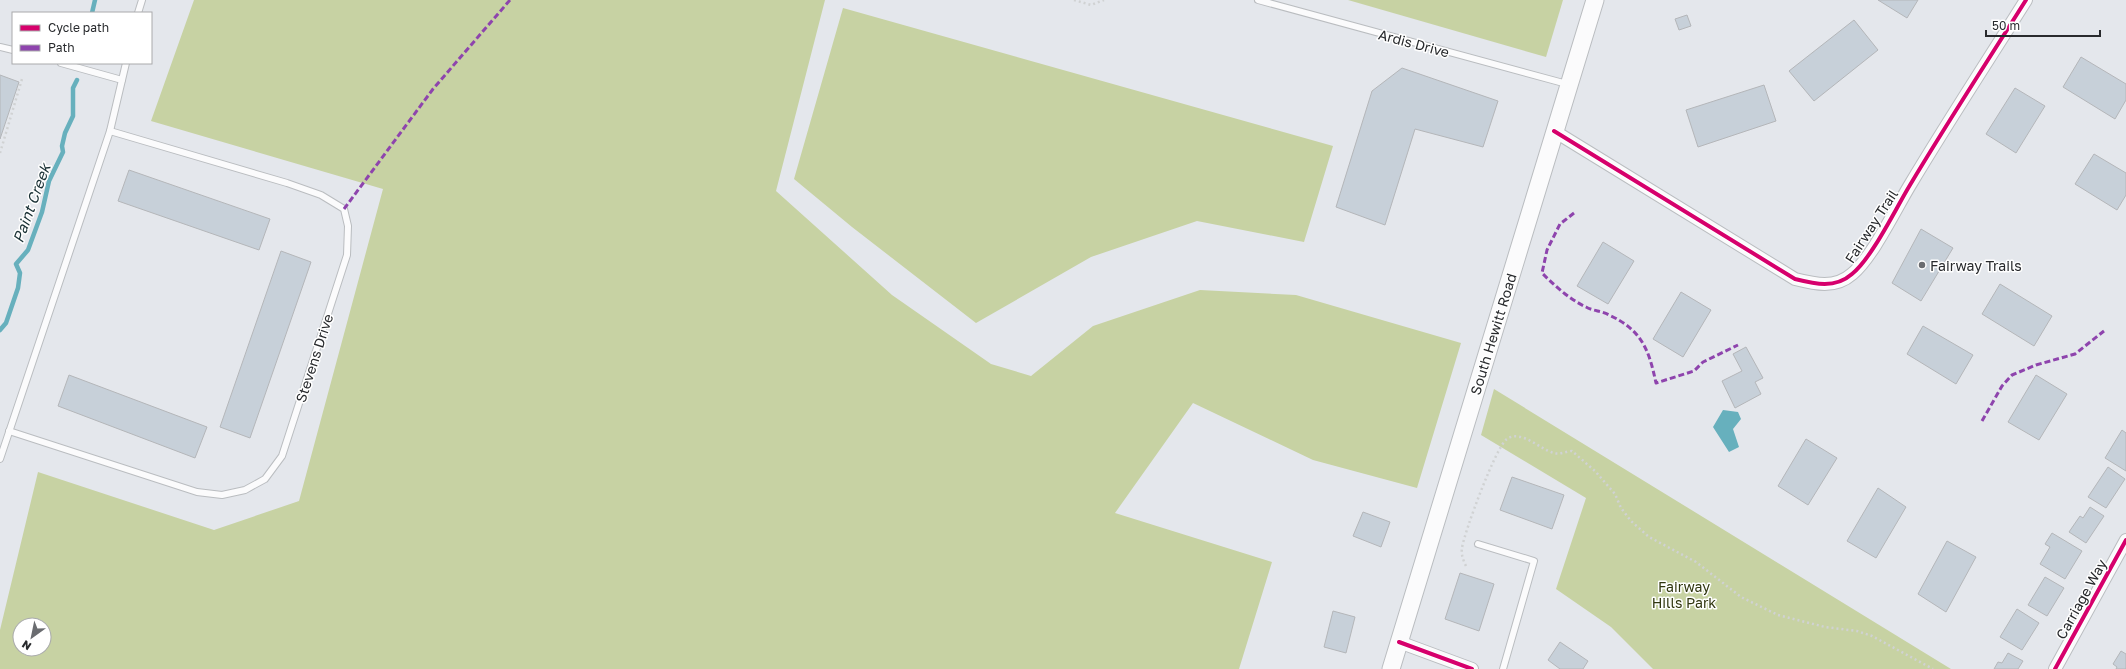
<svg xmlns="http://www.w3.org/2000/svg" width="2126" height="669" font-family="'Golos Text',sans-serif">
<rect width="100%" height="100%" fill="#e4e7ec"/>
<g fill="#c7d2a3" fill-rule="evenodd">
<path d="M194,0H825L776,191L892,295L991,364L1031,376L1093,326L1200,290L1296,295L1461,343L1417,488L1313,460L1193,403L1115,513L1272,562L1239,669H0V630L38,472L214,530L299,501L383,189L151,121ZM20,625H44V649H20Z"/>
<polygon points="1348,0 1563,0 1546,57"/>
<polygon points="843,8 1333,146 1304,242 1197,221 1091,257 976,323 852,227 794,179"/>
<polygon points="1494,389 1951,669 1653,669 1611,627 1556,589 1586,498 1481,435"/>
</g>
<polygon fill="#67b0bd" points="1723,410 1738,412 1741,419 1733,429 1739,447 1729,452 1713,427"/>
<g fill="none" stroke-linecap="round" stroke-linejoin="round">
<g stroke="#67b0bd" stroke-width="4.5">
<polyline points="92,13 95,0"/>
<polyline points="0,330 6,323 18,288 20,273 16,264 28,250 42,212 49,181 63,152 62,146 65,133 73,116 73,88 77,80"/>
</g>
</g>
<g fill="#c7d0d9" stroke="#b4b6b9">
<polygon points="1878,0 1918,0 1907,18"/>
<polygon points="1687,15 1691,26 1679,30 1675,19"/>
<polygon points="1854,20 1878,50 1814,101 1789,71"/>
<polygon points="2081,57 2126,84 2126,100 2115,119 2063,87"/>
<polygon points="1402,68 1498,101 1483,147 1415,129 1385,225 1336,207 1372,91"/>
<polygon points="0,75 19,82 0,139"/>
<polygon points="1764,85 1776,121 1698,147 1686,110"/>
<polygon points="2015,88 2045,106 2016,153 1986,134"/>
<polygon points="2094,154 2126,173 2126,195 2117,210 2075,184"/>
<polygon points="129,170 270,219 259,250 118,201"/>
<polygon points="1921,229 1953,248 1921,301 1892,283"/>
<polygon points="1603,242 1634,261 1608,304 1577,286"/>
<polygon points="281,251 311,262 250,438 220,427"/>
<polygon points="2000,284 2052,316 2034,346 1982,314"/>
<polygon points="1681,292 1711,310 1683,357 1653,339"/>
<polygon points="1923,326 1973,355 1956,384 1907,354"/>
<polygon points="1746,347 1763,378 1755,382 1761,394 1735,408 1722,381 1742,371 1733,354"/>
<polygon points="69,375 207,427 195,458 58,406"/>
<polygon points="2036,375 2067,394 2039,440 2008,422"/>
<polygon points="2122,430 2126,433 2126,471 2105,458"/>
<polygon points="1806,439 1837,458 1808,505 1778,486"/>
<polygon points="2108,467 2125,479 2106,508 2088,497"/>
<polygon points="1512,477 1564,495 1552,529 1500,510"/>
<polygon points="1878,488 1906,507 1876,558 1847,541"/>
<polygon points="2090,507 2104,516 2086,543 2069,532 2080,516 2083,518"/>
<polygon points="1363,512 1390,522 1381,547 1353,536"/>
<polygon points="2052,533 2082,551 2065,579 2040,564 2050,547 2045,544"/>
<polygon points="1947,541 1976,557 1946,612 1918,594"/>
<polygon points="1460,573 1494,584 1479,631 1445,619"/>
<polygon points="2045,577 2064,588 2047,616 2028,605"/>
<polygon points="2017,609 2039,623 2022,650 2000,637"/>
<polygon points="1333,611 1355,617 1346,653 1324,647"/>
<polygon points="1560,642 1588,661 1583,669 1560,669 1548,660"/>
<polygon points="2121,651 2126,654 2126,669 2116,669 2117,667 2113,664"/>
<polygon points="2008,653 2023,661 2018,669 1994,669 1998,662 2002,663"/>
</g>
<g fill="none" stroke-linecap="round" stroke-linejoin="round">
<defs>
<g id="service">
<polyline points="1258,0 1567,84"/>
<polyline points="138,13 142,0"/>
<polyline points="0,47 13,50"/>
<polyline points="61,63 122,80"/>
<polyline points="9,431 197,492 222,495 245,490 265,479 282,456 347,255 348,226 344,209 321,195 287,183 110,131"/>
<polyline points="0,459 110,131 126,63"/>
<polyline points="1478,544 1534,561 1503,669"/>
</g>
<g id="minor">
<path d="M1554,131L1795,279C1815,284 1835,289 1852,274C1872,258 1896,208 1910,185C1947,123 1987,62 2026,0"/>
<polyline points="1399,642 1472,669"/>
<polyline points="2055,669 2126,540"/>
</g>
<polyline id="secondary" points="1391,669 1595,0"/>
</defs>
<use href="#service" stroke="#babdc0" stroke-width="8"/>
<use href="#minor" stroke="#babdc0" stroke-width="14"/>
<use href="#secondary" stroke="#babdc0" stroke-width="19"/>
<g stroke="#d0d2d3" stroke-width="2.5" stroke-dasharray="2 3" stroke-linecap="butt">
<polyline points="1074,0 1091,5 1104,0"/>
<polyline points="0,153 22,79"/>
<path d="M1466,566C1463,560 1461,554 1462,548C1464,533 1496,446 1507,439C1521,429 1541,450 1554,453C1560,455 1566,451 1572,451L1595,471L1615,494L1621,508L1631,521L1649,537L1696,562L1741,597L1778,615L1825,627L1857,631L1872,636L1933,669"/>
</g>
<use href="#service" stroke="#fbfbfc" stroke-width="6"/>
<use href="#minor" stroke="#fbfbfc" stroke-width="12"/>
<use href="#secondary" stroke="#fbfbfc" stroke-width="17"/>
<g stroke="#8e44ad" stroke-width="3" stroke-dasharray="6 3" stroke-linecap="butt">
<polyline points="344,209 433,89 510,0"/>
<path d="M1574,213L1560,224L1547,250L1542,273C1555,286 1569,299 1586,307C1593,311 1602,311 1609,315C1642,330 1649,350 1656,383L1694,371L1703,362L1738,345"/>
<polyline points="1982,421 2002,386 2012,375 2036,365 2075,354 2104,331"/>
</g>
<defs>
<g id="cycleway">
<path d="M1554,131L1795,279C1815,284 1835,289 1852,274C1872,258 1896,208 1910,185C1947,123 1987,62 2026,0"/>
<polyline points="1399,642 1472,669"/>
<polyline points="2055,669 2126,540"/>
</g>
</defs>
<use href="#cycleway" stroke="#fff" stroke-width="6"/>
<use href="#cycleway" stroke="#d6006c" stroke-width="4"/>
</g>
<circle fill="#6a6c70" stroke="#fff" stroke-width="1.5" cx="1922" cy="265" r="4"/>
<g text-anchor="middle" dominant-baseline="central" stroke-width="3" stroke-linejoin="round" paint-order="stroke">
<g font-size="14" fill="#282a2d" stroke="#fff">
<text transform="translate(1414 43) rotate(15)">Ardis Drive</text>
<text transform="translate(1871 226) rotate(-57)">Fairway Trail</text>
<text transform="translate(1493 334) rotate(-73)">South Hewitt Road</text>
<text transform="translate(314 358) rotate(-72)">Stevens Drive</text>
<text transform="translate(2081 599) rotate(-61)">Carriage Way</text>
</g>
<g font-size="14" fill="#282a2d" stroke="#fff" text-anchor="start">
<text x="1930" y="265">Fairway Trails</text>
</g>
<g font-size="14" fill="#313710" stroke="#fff">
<text x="1684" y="586">Fairway<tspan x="1684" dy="16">Hills Park</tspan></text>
</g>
<g font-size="15" font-style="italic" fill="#193034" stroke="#fff">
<text transform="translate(31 203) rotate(-70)">Paint Creek</text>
</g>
</g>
<rect x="12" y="12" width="140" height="52" fill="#ffffff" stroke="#a9aaab"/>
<rect x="20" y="25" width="20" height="6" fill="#d6006c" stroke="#a9aaab"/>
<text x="48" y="32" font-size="12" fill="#282a2d">Cycle path</text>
<rect x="20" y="45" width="20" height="6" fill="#8e44ad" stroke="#a9aaab"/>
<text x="48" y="52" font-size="12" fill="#282a2d">Path</text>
<g transform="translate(32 637) rotate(213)"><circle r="19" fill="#ffffff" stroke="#a9aaab"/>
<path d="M0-3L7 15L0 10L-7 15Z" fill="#6a6c70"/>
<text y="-6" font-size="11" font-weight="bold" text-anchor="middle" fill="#282a2d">N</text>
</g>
<path d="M1986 30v6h114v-6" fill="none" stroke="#282a2d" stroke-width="2"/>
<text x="1992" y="30" font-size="12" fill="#282a2d" stroke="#ffffff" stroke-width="3" paint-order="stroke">50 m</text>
</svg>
